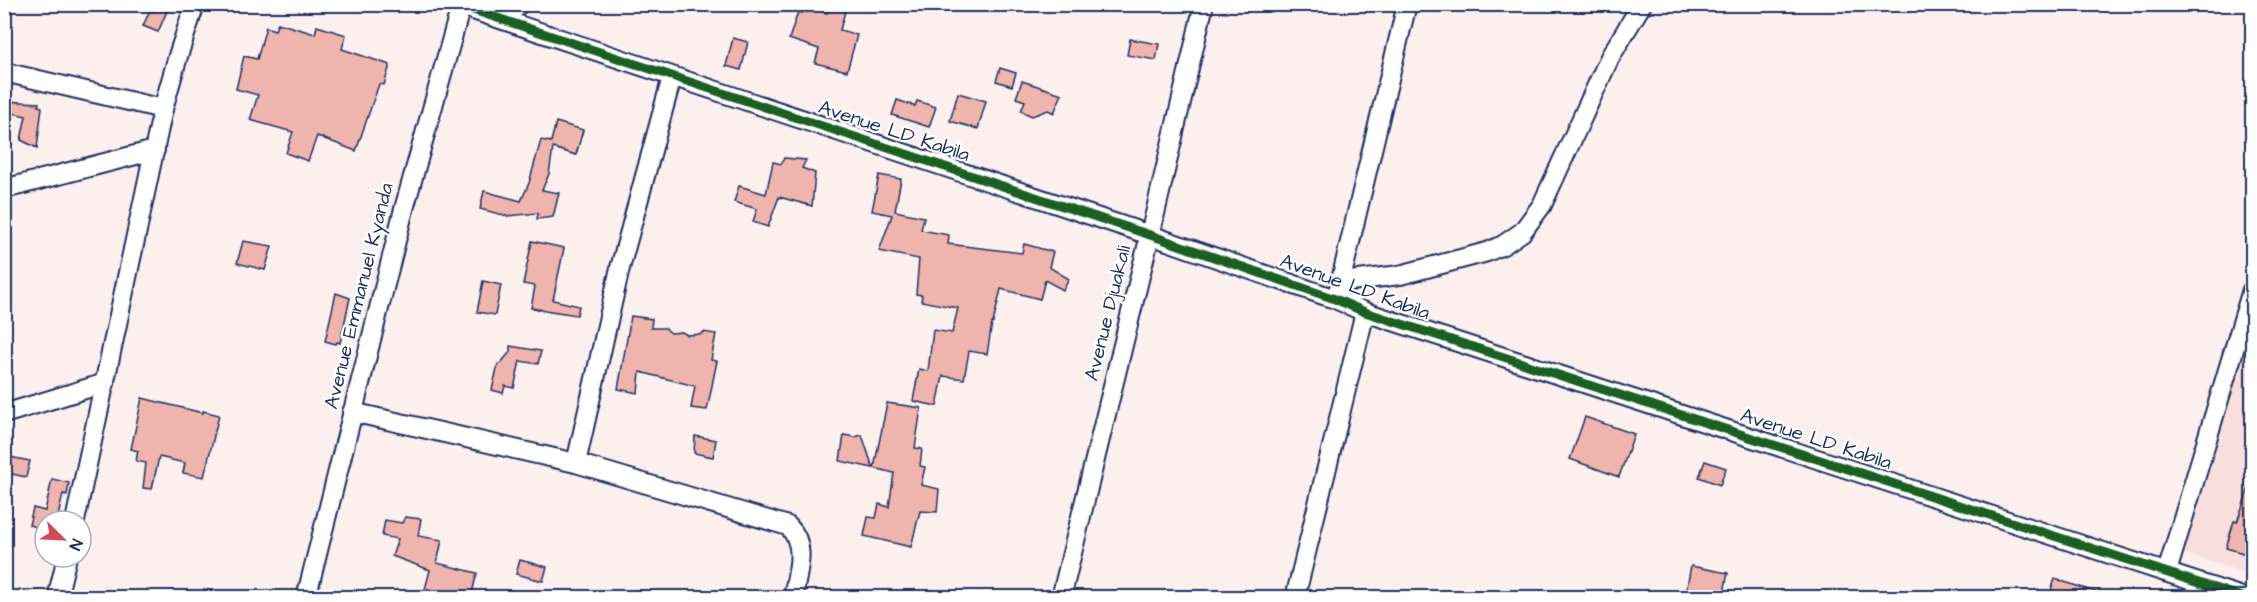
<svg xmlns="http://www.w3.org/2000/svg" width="2257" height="602" font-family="'Architects Daughter',sans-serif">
<rect width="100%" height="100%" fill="#fcf0ef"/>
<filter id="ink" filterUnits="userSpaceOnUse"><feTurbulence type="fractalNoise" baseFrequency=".0167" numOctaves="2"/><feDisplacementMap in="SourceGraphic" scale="12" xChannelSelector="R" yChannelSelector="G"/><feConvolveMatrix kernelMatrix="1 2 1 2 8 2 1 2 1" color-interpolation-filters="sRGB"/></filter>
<g filter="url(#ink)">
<polygon fill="#f8dedc" points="2252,311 2252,575 2174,551"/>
<g fill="#f0b4ae" stroke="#1b2f5e" stroke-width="1.5">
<polygon points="830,4 847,4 840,30 857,35 847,71 815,63 819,49 789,39 798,12 802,13 805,5 827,13"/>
<polygon points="155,7 167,11 158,32 143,26 150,10 153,11"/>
<polygon points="278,23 315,34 317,26 346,35 342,49 390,65 384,85 379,84 356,151 317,136 308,161 286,153 293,132 250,120 258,95 236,89 244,56 257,59 266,27 275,30"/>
<polygon points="733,38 748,42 741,70 726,66"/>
<polygon points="1130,39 1159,44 1156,60 1127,55"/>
<polygon points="1000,68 1016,73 1012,86 996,81"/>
<polygon points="1022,81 1062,94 1054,113 1048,110 1032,116 1021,111 1025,101 1016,98"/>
<polygon points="958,93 986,101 978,129 950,121"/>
<polygon points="897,100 915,106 917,101 936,107 929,127 892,115"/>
<polygon points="4,101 39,103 38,106 42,107 37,148 21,140 26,116 4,111"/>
<polygon points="556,122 583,130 576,155 553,148 549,174 542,190 559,193 553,217 537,219 538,213 507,216 480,209 484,191 521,201 529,183 541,140 551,142"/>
<polygon points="784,158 806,160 802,168 815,173 812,206 779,197 768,227 753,222 757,209 734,202 739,186 766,194 773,162 781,164"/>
<polygon points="879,175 901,179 895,211 924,217 921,230 949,235 948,244 1022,253 1024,244 1053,252 1049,267 1069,279 1063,290 1045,280 1040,299 1001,289 993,323 992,323 987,354 969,351 964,379 943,376 937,406 913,401 919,369 928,371 933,330 952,333 958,308 921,301 922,295 916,294 919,259 879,251 892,215 872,211"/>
<polygon points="243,241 272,246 265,270 237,263"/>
<polygon points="532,241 564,248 553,300 579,306 577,315 531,308 535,286 523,284"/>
<polygon points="483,281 501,285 495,315 477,312"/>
<polygon points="336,293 350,298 340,343 337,342 336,344 325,341"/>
<polygon points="631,316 652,319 651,328 665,328 671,333 682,332 687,335 702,334 703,332 716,334 711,360 717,361 707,410 691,408 695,386 640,372 638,393 618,389"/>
<polygon points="510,346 541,351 538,364 520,361 514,388 505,386 503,393 492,390 498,364 500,364 510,352"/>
<polygon points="142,398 203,413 203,411 219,415 204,477 183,473 185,463 159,457 152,489 143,488 146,463 136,461 138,451 131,449"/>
<polygon points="887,403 921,408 915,448 922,449 920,466 925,467 921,485 939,489 937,512 920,511 911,547 864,536 868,517 876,518 879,504 889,507 894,473 874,468"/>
<polygon points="1585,417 1634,434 1619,477 1570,459"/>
<polygon points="844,435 855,437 862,435 873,468 840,461"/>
<polygon points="695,436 716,440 713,457 694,453"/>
<polygon points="10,457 30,461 26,477 7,473"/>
<polygon points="1705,461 1726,468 1720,485 1699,477"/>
<polygon points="52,479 69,483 67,495 63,494 57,521 45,521 45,529 29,525 33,508 45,511"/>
<polygon points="2251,482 2253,483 2253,556 2226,548 2234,521 2237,522"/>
<polygon points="405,517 421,519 418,536 442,540 437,563 477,573 471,597 423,597 430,570 392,556 398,539 382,536 385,520 402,523"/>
<polygon points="520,560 547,567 543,581 516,574"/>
<polygon points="1691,566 1728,573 1723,597 1685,597"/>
<polygon points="2055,579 2105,595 2105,597 2049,597"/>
</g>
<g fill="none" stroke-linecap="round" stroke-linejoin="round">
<defs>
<g id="minor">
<polyline points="455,4 1150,235 1335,299 1365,312 2245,598"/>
<polyline points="504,20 519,4"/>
<polyline points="4,72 163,109"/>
<polyline points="4,189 155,150"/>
<polyline points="1342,282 1400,275 1487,252 1503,245 1522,232 1542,205 1610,57 1642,4"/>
<polyline points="1338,292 1407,4"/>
<path d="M352,412L576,463L788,526C808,546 797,572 793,598"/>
<polyline points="4,414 105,383"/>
<polyline points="576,463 620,268 672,77"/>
<polyline points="75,521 163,109 178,56 195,4"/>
<polyline points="2167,572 2252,290"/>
<polyline points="57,598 67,557"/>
<polyline points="306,598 404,209 461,6"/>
<polyline points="1061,598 1150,235 1204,4"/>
<polyline points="1295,598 1365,312"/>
</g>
</defs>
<use href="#minor" stroke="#1b2f5e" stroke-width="22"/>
<use href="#minor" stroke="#fff" stroke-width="18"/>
<defs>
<polyline id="cycleway" points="455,4 1150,235 1335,299 1365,312 2245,598"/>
</defs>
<use href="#cycleway" stroke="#fff" stroke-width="13"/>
<use href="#cycleway" stroke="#1b5e20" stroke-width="9"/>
</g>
</g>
<g text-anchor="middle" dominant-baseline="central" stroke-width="4.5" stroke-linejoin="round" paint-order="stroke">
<g font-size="20" fill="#1b2f5e" stroke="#fff">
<text transform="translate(894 131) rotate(18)">Avenue LD Kabila</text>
<text transform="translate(1355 287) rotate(20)">Avenue LD Kabila</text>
<text transform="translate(359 296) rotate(-76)">Avenue Emmanuel Kyanda</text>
<text transform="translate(1108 313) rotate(-76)">Avenue Djuakali</text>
<text transform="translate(1816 439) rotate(18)">Avenue LD Kabila</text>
</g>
</g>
<rect width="2257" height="602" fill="none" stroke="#fff" stroke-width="24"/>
<rect x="12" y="12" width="2233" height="578" fill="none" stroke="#1b2f5e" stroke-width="2" filter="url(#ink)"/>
<g transform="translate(63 539) rotate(114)"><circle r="28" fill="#ffffff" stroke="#a4acbf" stroke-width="1.5"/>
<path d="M0-4.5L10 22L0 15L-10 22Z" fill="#d1495b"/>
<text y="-9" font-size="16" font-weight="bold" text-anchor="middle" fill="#1b2f5e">N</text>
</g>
</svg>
